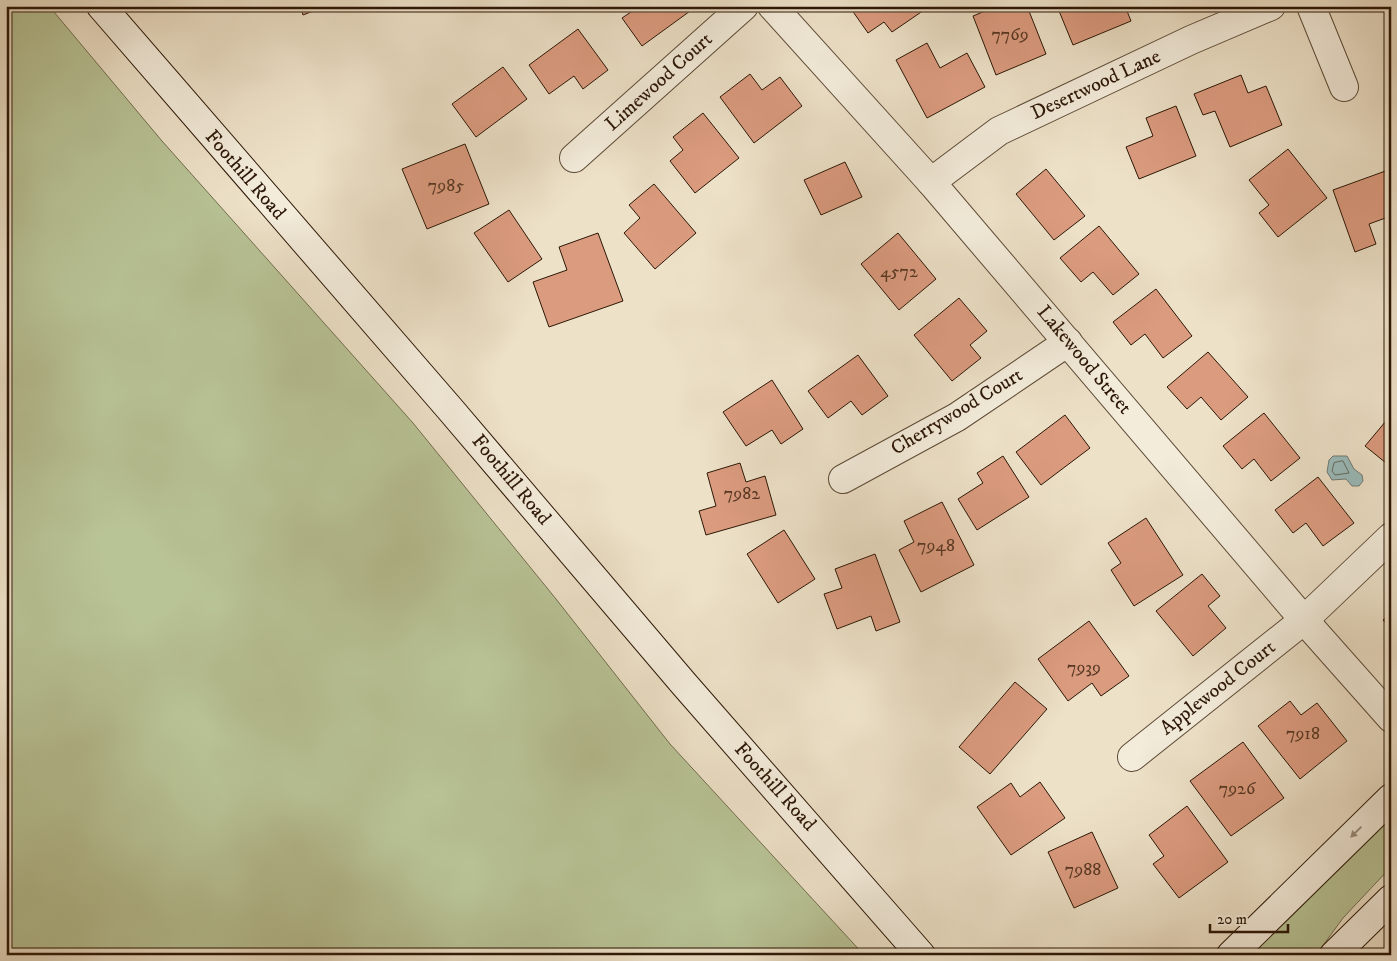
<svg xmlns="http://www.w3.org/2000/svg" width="1397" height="961" font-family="'IM FELL DW Pica',serif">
<rect width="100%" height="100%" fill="#ede1c8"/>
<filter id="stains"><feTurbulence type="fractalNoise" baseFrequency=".004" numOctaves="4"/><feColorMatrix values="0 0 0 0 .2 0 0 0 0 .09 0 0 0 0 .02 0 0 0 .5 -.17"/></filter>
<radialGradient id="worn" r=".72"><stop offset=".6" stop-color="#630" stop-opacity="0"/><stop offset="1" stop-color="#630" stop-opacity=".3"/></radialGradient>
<g fill="#b8c396" stroke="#726d4e">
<polygon points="6,6 49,6 162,141 413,423 556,599 670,744 864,955 6,955"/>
<polygon points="1391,814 1391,867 1343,918 1316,955 1248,955"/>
</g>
<polygon fill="#9abcbc" stroke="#6e7a73" points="1333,456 1347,456 1354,469 1362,475 1363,481 1359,486 1352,486 1346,479 1332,480 1327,472 1329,460"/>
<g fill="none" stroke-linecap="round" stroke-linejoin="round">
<polygon stroke="#636a61" stroke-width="1" points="1343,461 1349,473 1335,475 1332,471 1334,463"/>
</g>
<g fill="#db9b7f" stroke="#2c1706">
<polygon points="300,6 326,6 303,15"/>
<polygon points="640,6 697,6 642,46 622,18"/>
<polygon points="849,6 930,6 892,32 884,22 868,33"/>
<polygon points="997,6 1027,6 1046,54 996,75 973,16"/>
<polygon points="1057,6 1125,6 1131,21 1073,45"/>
<polygon points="578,29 608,70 583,89 574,76 549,94 529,65"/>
<polygon points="927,43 940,68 967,53 985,87 927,118 896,60"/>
<polygon points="503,67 527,99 476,137 452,104"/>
<polygon points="750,74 762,90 780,77 802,106 754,143 720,97"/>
<polygon points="1241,75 1248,93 1266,86 1282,125 1230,147 1215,111 1203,115 1194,94"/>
<polygon points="1176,106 1196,156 1139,179 1126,147 1153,136 1146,118"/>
<polygon points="703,113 739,158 695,193 670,161 683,150 673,137"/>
<polygon points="465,144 489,204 427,229 402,169"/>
<polygon points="1288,149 1327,198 1278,237 1259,213 1269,205 1249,180"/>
<polygon points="845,162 862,197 821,215 804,180"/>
<polygon points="1046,169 1085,216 1054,240 1016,194"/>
<polygon points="1391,169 1391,216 1369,224 1376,244 1355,252 1333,190"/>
<polygon points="654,184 696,233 655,269 624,233 640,218 629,205"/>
<polygon points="509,210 542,259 508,282 474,233"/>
<polygon points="1099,226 1139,274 1113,295 1093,272 1081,282 1060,258"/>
<polygon points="598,233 623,301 549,327 533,282 567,270 559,247"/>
<polygon points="898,233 936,279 899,310 861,264"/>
<polygon points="1156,289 1192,336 1163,358 1145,334 1131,345 1113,322"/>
<polygon points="959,298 987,331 970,345 981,358 952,381 914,335"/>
<polygon points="1208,352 1248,397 1221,420 1201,397 1187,409 1167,387"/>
<polygon points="858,355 888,396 862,415 851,401 828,418 808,391"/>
<polygon points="772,380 803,429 781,444 772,430 746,446 723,412"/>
<polygon points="1264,413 1300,458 1271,481 1254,459 1242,469 1223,446"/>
<polygon points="1065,415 1090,448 1041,485 1016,452"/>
<polygon points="1391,415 1391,467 1365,446"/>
<polygon points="1003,456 1029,497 977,530 958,499 983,483 977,473"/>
<polygon points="740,463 746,482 765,476 776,515 706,535 699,511 716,506 707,473"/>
<polygon points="1318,477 1354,523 1323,546 1306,523 1293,533 1275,510"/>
<polygon points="942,502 974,565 921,592 899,550 914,542 904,521"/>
<polygon points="1146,518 1183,575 1134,606 1111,570 1121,563 1108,543"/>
<polygon points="784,530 815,579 778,603 747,554"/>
<polygon points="875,554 900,622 876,631 871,616 837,629 824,594 842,588 835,569"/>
<polygon points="1202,574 1220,596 1208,606 1226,628 1193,656 1156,611"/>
<polygon points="1391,614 1391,629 1383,620"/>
<polygon points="1089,621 1129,676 1101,696 1092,683 1068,701 1038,659"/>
<polygon points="1015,682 1047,709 990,774 959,747"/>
<polygon points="1290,701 1301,715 1317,703 1347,741 1300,779 1258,726"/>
<polygon points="1243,742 1284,798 1231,836 1190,781"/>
<polygon points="1040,782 1065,818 1011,855 977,807 1011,783 1020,797"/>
<polygon points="1187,806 1228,862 1179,898 1153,864 1164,856 1149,835"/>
<polygon points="1092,832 1118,888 1074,908 1048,852"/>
</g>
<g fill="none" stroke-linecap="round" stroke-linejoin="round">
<defs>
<g id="minor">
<polyline points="772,6 931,182 1304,620 1391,718"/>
<polyline points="1311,6 1344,87"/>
<polyline points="574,158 744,6"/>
<polyline points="931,182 999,131 1191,40 1271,6"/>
<polyline points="843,479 957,417 1068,342"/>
<polyline points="1132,757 1304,620 1391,537"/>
</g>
<g id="secondary">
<polyline points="101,6 450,409 684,684 921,955"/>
<polyline points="1231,955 1391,798"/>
<polyline points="1334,955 1391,899"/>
</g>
</defs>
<use href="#minor" stroke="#5c4a36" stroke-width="30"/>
<use href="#secondary" stroke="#2c1706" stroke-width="30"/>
<use href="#minor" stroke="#f3ecdb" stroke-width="28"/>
<use href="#secondary" stroke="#f3ecdb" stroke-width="28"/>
</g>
<defs><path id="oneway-solid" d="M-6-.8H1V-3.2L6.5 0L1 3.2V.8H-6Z" transform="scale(1.25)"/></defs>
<use fill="#998c7b" href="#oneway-solid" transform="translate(1356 832) rotate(136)"/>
<g text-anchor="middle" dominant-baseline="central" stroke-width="4" stroke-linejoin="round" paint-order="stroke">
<g font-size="18" fill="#583824">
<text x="1010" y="35">7769</text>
<text x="446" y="186">7985</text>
<text x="899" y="272">4572</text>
<text x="742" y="494">7982</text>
<text x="936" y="546">7948</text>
<text x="1084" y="668">7939</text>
<text x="1303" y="734">7918</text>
<text x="1237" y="789">7926</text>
<text x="1083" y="870">7988</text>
</g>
<g font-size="20" fill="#2c1706" stroke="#f3ecdb">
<text transform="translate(659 82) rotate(-42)">Limewood Court</text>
<text transform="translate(1096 85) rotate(-25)">Desertwood Lane</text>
<text transform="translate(245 175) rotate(49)">Foothill Road</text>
<text transform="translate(1084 360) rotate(50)">Lakewood Street</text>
<text transform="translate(957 412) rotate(-31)">Cherrywood Court</text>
<text transform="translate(511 480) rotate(50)">Foothill Road</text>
<text transform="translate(1218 688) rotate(-38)">Applewood Court</text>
<text transform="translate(775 787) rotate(48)">Foothill Road</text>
</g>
</g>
<rect width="1397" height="961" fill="none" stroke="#ede1c8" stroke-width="25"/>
<rect x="8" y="8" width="1382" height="946" fill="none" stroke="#2c1706" stroke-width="2.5"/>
<rect x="12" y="12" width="1372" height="936" fill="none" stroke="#2c1706"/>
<path d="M1210 924v8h78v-8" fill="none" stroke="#2c1706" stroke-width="2.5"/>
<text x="1217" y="924" font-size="15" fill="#2c1706" stroke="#f3ecdb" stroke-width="4" paint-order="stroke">20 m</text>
<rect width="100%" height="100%" filter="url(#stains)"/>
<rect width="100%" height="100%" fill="url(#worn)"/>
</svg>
